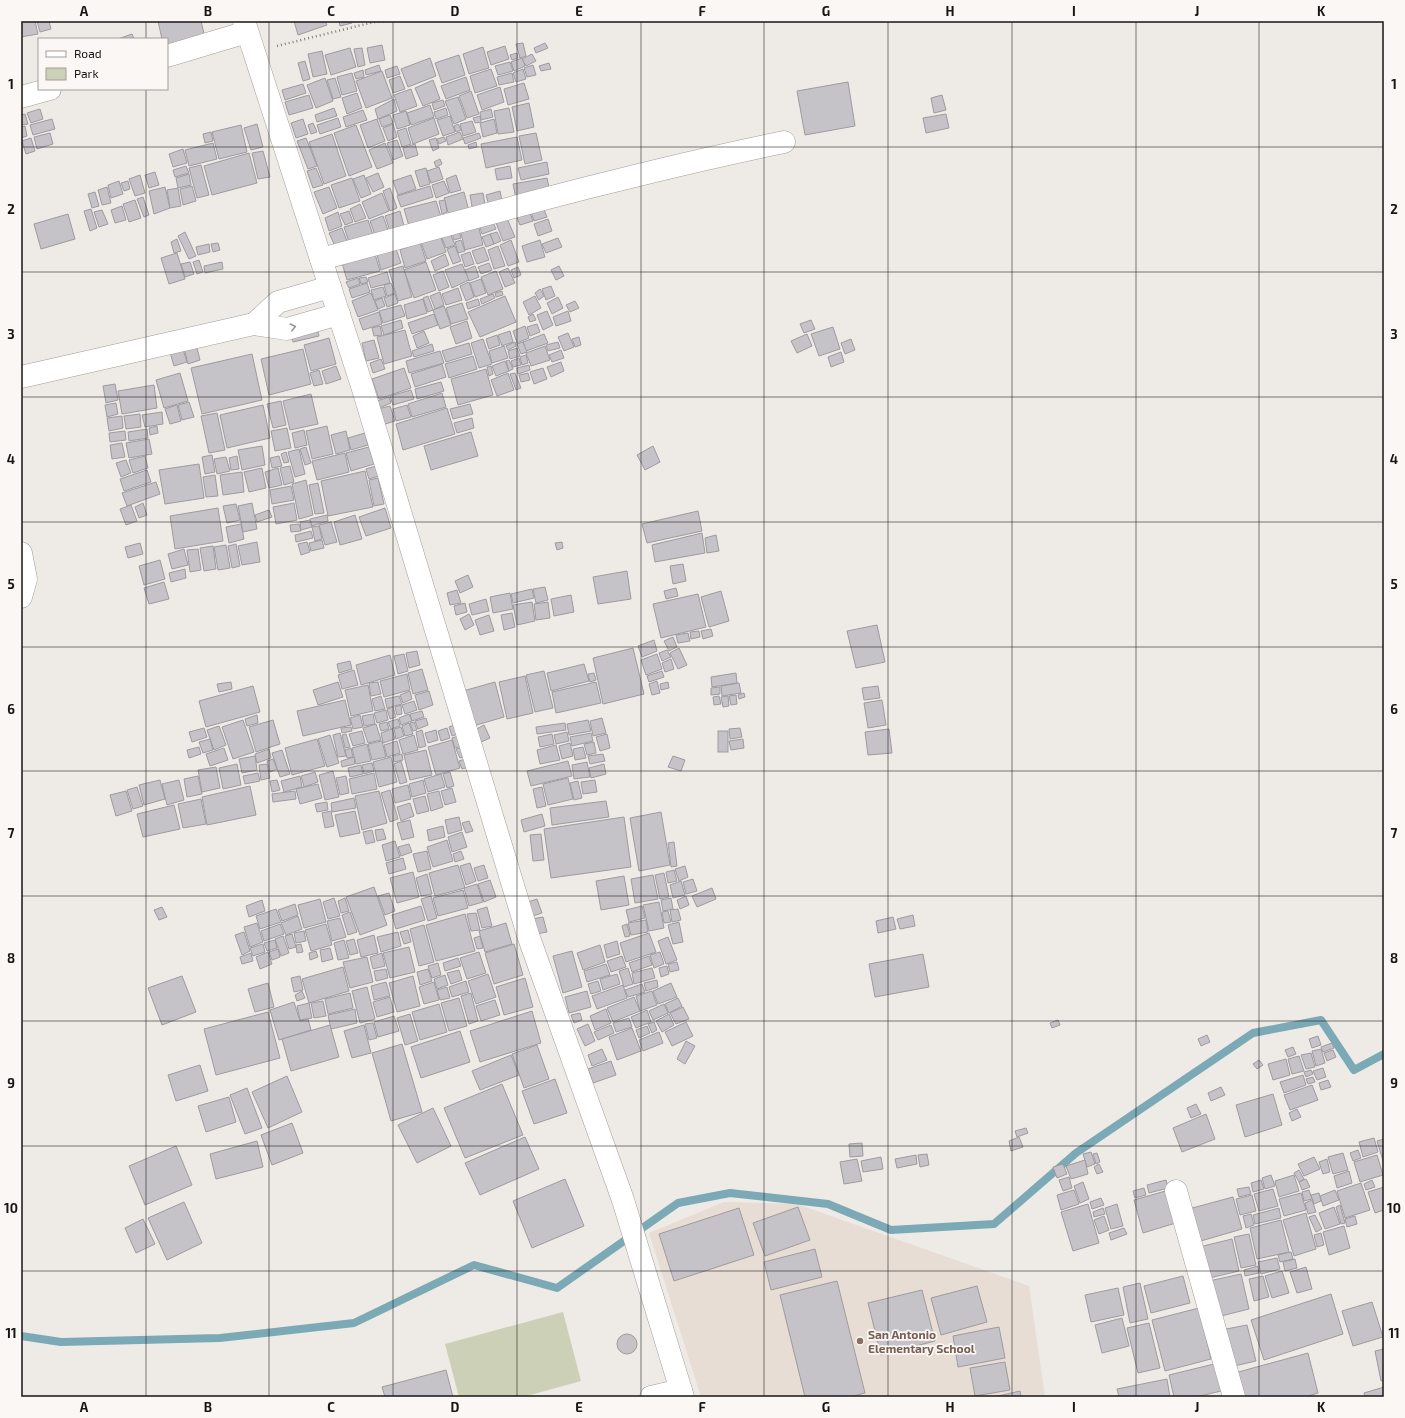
<svg xmlns="http://www.w3.org/2000/svg" width="1405" height="1418" font-family="'Exo 2',sans-serif">
<rect width="100%" height="100%" fill="#eeeae6"/>
<polygon fill="#e7ddd4" points="724,1202 797,1204 1029,1286 1045,1397 701,1397 649,1233"/>
<polygon fill="#cbd0b7" points="563,1312 581,1381 523,1397 459,1397 445,1344"/>
<g fill="none" stroke-linecap="round" stroke-linejoin="round">
<polyline stroke="#7ca9b6" stroke-width="8" points="21,1336 61,1342 220,1338 354,1323 474,1265 557,1288 678,1203 730,1193 828,1204 891,1230 994,1224 1076,1153 1253,1033 1321,1020 1354,1070 1384,1054"/>
</g>
<g fill="#c5c3c7" stroke="#9d9b9f">
<polygon points="21,21 35,21 38,34 21,37"/>
<polygon points="37,21 49,21 51,29 40,32"/>
<polygon points="158,21 201,21 206,42 167,53 167,39 162,39"/>
<polygon points="294,21 325,21 327,25 298,35"/>
<polygon points="339,21 352,21 352,23 340,26"/>
<polygon points="132,34 134,39 118,39"/>
<polygon points="523,43 526,56 520,58 516,44"/>
<polygon points="545,43 548,48 536,53 534,48"/>
<polygon points="382,45 385,60 370,63 367,48"/>
<polygon points="505,46 509,59 491,65 487,52"/>
<polygon points="483,47 489,68 469,74 463,54"/>
<polygon points="350,48 356,67 331,75 325,55"/>
<polygon points="362,48 365,65 358,67 354,49"/>
<polygon points="322,51 327,74 313,77 308,54"/>
<polygon points="517,53 518,58 512,60 510,55"/>
<polygon points="532,54 536,61 526,66 522,59"/>
<polygon points="459,55 465,75 442,83 435,63"/>
<polygon points="430,58 436,76 408,87 401,69"/>
<polygon points="522,58 525,66 514,71 511,62"/>
<polygon points="305,61 310,79 303,81 298,63"/>
<polygon points="510,62 513,71 498,75 495,66"/>
<polygon points="549,63 551,69 541,71 539,66"/>
<polygon points="379,65 381,71 366,75 365,70"/>
<polygon points="533,65 536,75 527,77 524,68"/>
<polygon points="397,66 400,74 387,78 385,70"/>
<polygon points="491,69 497,86 475,93 470,76"/>
<polygon points="523,69 526,79 516,82 513,73"/>
<polygon points="363,70 364,77 356,79 354,73"/>
<polygon points="382,71 392,98 366,108 356,81"/>
<polygon points="352,73 357,91 342,95 337,77"/>
<polygon points="512,73 514,82 499,85 497,77"/>
<polygon points="400,76 405,89 393,93 389,80"/>
<polygon points="466,77 470,90 446,99 441,86"/>
<polygon points="325,78 333,101 316,108 307,85"/>
<polygon points="335,78 341,97 333,99 327,80"/>
<polygon points="433,80 440,99 423,106 415,88"/>
<polygon points="848,82 855,126 805,135 797,91"/>
<polygon points="524,83 529,99 508,105 504,89"/>
<polygon points="303,84 306,93 285,100 282,90"/>
<polygon points="500,87 504,102 482,110 477,95"/>
<polygon points="411,89 417,106 400,112 394,95"/>
<polygon points="471,91 479,114 467,118 459,96"/>
<polygon points="357,93 362,108 347,114 342,98"/>
<polygon points="309,95 313,108 289,115 285,102"/>
<polygon points="942,95 946,110 934,113 931,98"/>
<polygon points="458,97 466,119 454,124 445,101"/>
<polygon points="394,99 397,111 378,119 375,109"/>
<polygon points="443,100 445,106 434,110 432,103"/>
<polygon points="529,103 534,127 517,131 512,107"/>
<polygon points="430,105 434,117 411,125 407,113"/>
<polygon points="334,108 337,116 317,122 315,115"/>
<polygon points="446,108 448,115 436,119 434,112"/>
<polygon points="509,108 514,132 498,134 494,111"/>
<polygon points="40,109 43,119 31,123 27,113"/>
<polygon points="491,109 493,117 481,120 480,112"/>
<polygon points="363,110 367,120 346,127 343,117"/>
<polygon points="406,111 410,125 397,129 393,115"/>
<polygon points="25,114 28,124 21,125 21,115"/>
<polygon points="946,114 949,128 926,133 923,118"/>
<polygon points="390,115 393,123 382,127 379,119"/>
<polygon points="450,116 455,132 443,136 437,120"/>
<polygon points="480,116 481,122 475,123 473,118"/>
<polygon points="338,118 341,127 320,134 317,125"/>
<polygon points="434,118 439,134 413,144 408,128"/>
<polygon points="52,119 55,129 33,135 30,125"/>
<polygon points="303,119 308,134 296,138 291,123"/>
<polygon points="377,119 385,141 368,148 360,125"/>
<polygon points="494,119 497,133 483,137 480,123"/>
<polygon points="472,121 476,132 463,136 460,124"/>
<polygon points="313,123 317,132 311,134 308,125"/>
<polygon points="257,124 263,147 251,150 244,128"/>
<polygon points="393,124 397,137 388,141 383,128"/>
<polygon points="458,124 461,130 456,132 454,126"/>
<polygon points="241,125 247,152 219,159 212,132"/>
<polygon points="356,125 372,167 349,176 334,133"/>
<polygon points="25,126 27,136 21,138 21,127"/>
<polygon points="406,128 411,144 402,147 397,131"/>
<polygon points="211,132 213,141 205,143 203,134"/>
<polygon points="460,132 463,139 448,145 446,137"/>
<polygon points="50,133 53,144 37,149 34,137"/>
<polygon points="479,133 481,138 465,144 463,138"/>
<polygon points="536,133 542,160 525,164 519,136"/>
<polygon points="332,134 346,176 324,184 309,142"/>
<polygon points="444,137 446,141 439,144 437,139"/>
<polygon points="517,137 522,160 486,168 481,144"/>
<polygon points="31,138 35,151 26,154 22,141"/>
<polygon points="306,138 317,166 308,169 297,141"/>
<polygon points="436,138 439,148 433,151 429,140"/>
<polygon points="397,140 403,156 393,160 387,143"/>
<polygon points="476,142 477,147 469,149 468,145"/>
<polygon points="213,143 217,159 189,166 185,150"/>
<polygon points="385,143 393,163 377,169 369,150"/>
<polygon points="415,144 418,155 406,159 403,148"/>
<polygon points="183,149 187,163 173,167 169,154"/>
<polygon points="263,151 270,177 258,179 252,153"/>
<polygon points="249,153 257,183 212,195 204,166"/>
<polygon points="440,159 442,164 436,167 434,162"/>
<polygon points="547,162 549,174 521,180 518,168"/>
<polygon points="201,165 209,195 197,198 189,168"/>
<polygon points="186,166 189,173 175,177 173,170"/>
<polygon points="510,166 512,178 497,180 495,169"/>
<polygon points="439,167 443,179 431,183 427,171"/>
<polygon points="316,168 323,185 313,188 307,171"/>
<polygon points="426,168 430,184 420,187 415,171"/>
<polygon points="155,172 159,185 149,188 145,175"/>
<polygon points="378,173 384,187 373,192 366,178"/>
<polygon points="189,174 191,185 178,188 176,178"/>
<polygon points="140,175 145,193 135,196 129,179"/>
<polygon points="364,175 371,194 361,198 353,179"/>
<polygon points="411,175 416,189 398,195 393,181"/>
<polygon points="456,175 461,190 450,193 446,179"/>
<polygon points="352,178 360,201 339,208 331,185"/>
<polygon points="547,178 550,192 516,199 513,184"/>
<polygon points="119,181 123,194 111,198 108,185"/>
<polygon points="128,181 130,189 124,191 121,183"/>
<polygon points="444,181 449,193 436,198 432,185"/>
<polygon points="192,186 196,201 183,205 180,189"/>
<polygon points="430,186 433,197 401,207 397,196"/>
<polygon points="107,187 111,203 102,205 98,190"/>
<polygon points="165,187 170,208 154,214 149,191"/>
<polygon points="329,187 337,208 323,214 314,192"/>
<polygon points="178,188 181,206 170,208 167,190"/>
<polygon points="390,188 397,208 390,211 383,191"/>
<polygon points="500,191 503,206 490,209 486,195"/>
<polygon points="95,192 99,206 92,208 88,194"/>
<polygon points="464,192 469,211 449,216 444,198"/>
<polygon points="382,193 389,211 369,219 362,202"/>
<polygon points="483,193 486,210 473,212 470,195"/>
<polygon points="143,197 149,215 144,217 137,199"/>
<polygon points="135,200 141,218 129,222 123,204"/>
<polygon points="445,200 447,212 442,214 439,201"/>
<polygon points="436,201 441,217 409,226 404,209"/>
<polygon points="360,204 366,218 355,222 350,209"/>
<polygon points="122,206 126,220 115,223 111,210"/>
<polygon points="543,207 547,217 534,221 531,212"/>
<polygon points="528,208 533,221 520,225 515,213"/>
<polygon points="91,209 97,228 90,231 84,211"/>
<polygon points="102,210 108,224 99,227 94,212"/>
<polygon points="349,211 353,222 345,225 340,214"/>
<polygon points="400,211 404,226 390,231 385,216"/>
<polygon points="338,212 342,226 329,231 325,218"/>
<polygon points="68,214 75,239 41,249 34,224"/>
<polygon points="383,216 388,230 375,235 370,221"/>
<polygon points="506,216 515,237 503,241 495,220"/>
<polygon points="548,219 552,231 538,236 534,224"/>
<polygon points="368,220 373,235 349,242 344,227"/>
<polygon points="492,220 496,229 482,234 479,224"/>
<polygon points="478,224 483,245 465,250 460,229"/>
<polygon points="342,228 347,241 335,246 329,233"/>
<polygon points="459,231 461,238 454,240 452,233"/>
<polygon points="185,232 196,256 189,259 178,236"/>
<polygon points="497,232 501,241 494,244 490,234"/>
<polygon points="450,233 455,245 446,248 441,236"/>
<polygon points="490,234 494,244 486,247 482,237"/>
<polygon points="440,235 446,252 427,259 421,242"/>
<polygon points="558,238 562,247 546,253 542,244"/>
<polygon points="177,239 181,251 174,253 171,242"/>
<polygon points="461,240 465,251 458,253 455,242"/>
<polygon points="511,240 519,262 508,266 500,245"/>
<polygon points="540,240 545,257 527,262 522,246"/>
<polygon points="420,242 426,261 405,268 400,250"/>
<polygon points="218,243 220,250 213,252 211,244"/>
<polygon points="209,244 210,252 198,255 196,247"/>
<polygon points="455,246 461,261 453,264 447,249"/>
<polygon points="498,246 505,266 494,269 488,250"/>
<polygon points="484,247 489,260 477,264 472,251"/>
<polygon points="396,249 401,263 381,270 377,255"/>
<polygon points="470,252 474,264 465,267 461,255"/>
<polygon points="177,253 185,279 169,284 161,258"/>
<polygon points="375,254 380,271 347,280 342,263"/>
<polygon points="445,254 449,265 435,271 431,261"/>
<polygon points="199,260 203,272 197,274 193,262"/>
<polygon points="190,262 194,274 185,277 181,264"/>
<polygon points="222,262 223,269 205,273 204,266"/>
<polygon points="426,262 436,290 414,298 404,270"/>
<polygon points="489,263 492,270 481,274 478,267"/>
<polygon points="462,264 469,280 452,288 445,270"/>
<polygon points="403,266 412,297 398,301 389,270"/>
<polygon points="475,266 479,277 469,281 465,270"/>
<polygon points="559,266 564,276 556,280 551,270"/>
<polygon points="518,267 521,275 514,278 511,270"/>
<polygon points="508,268 515,283 505,287 499,272"/>
<polygon points="443,271 449,287 439,291 433,275"/>
<polygon points="496,271 503,289 488,295 481,277"/>
<polygon points="387,272 390,283 371,288 368,278"/>
<polygon points="366,277 368,282 361,284 359,278"/>
<polygon points="358,278 360,284 349,288 346,282"/>
<polygon points="481,279 486,293 475,297 470,283"/>
<polygon points="469,282 474,297 466,301 460,286"/>
<polygon points="367,283 370,292 352,298 349,289"/>
<polygon points="391,283 395,293 387,296 384,285"/>
<polygon points="551,286 555,296 546,300 542,289"/>
<polygon points="383,287 386,296 374,300 371,290"/>
<polygon points="458,288 462,300 446,305 442,294"/>
<polygon points="540,289 544,296 539,300 535,293"/>
<polygon points="502,291 503,295 496,297 495,293"/>
<polygon points="440,292 444,305 435,309 430,296"/>
<polygon points="371,293 378,310 358,317 352,301"/>
<polygon points="395,294 398,303 387,307 384,298"/>
<polygon points="493,294 495,298 482,304 480,299"/>
<polygon points="428,296 433,310 428,312 423,298"/>
<polygon points="505,296 516,322 480,337 468,312"/>
<polygon points="535,296 541,308 529,315 523,302"/>
<polygon points="558,297 563,308 552,314 547,303"/>
<polygon points="382,298 385,306 378,309 375,301"/>
<polygon points="423,299 427,313 407,319 404,305"/>
<polygon points="478,299 480,305 468,309 466,303"/>
<polygon points="575,301 579,308 570,312 566,305"/>
<polygon points="462,303 468,319 451,324 446,308"/>
<polygon points="401,305 405,316 383,323 379,311"/>
<polygon points="444,306 451,325 440,329 433,310"/>
<polygon points="547,311 553,325 543,330 537,315"/>
<polygon points="568,311 571,321 556,326 553,317"/>
<polygon points="379,312 382,324 363,330 359,319"/>
<polygon points="434,314 438,325 412,334 408,323"/>
<polygon points="533,314 536,320 530,322 528,317"/>
<polygon points="401,320 403,328 384,335 381,326"/>
<polygon points="811,320 815,329 804,333 800,324"/>
<polygon points="467,321 472,338 456,344 450,327"/>
<polygon points="537,324 540,332 530,336 527,327"/>
<polygon points="380,326 382,335 374,336 372,328"/>
<polygon points="525,326 529,338 517,343 513,331"/>
<polygon points="833,327 840,349 819,356 811,334"/>
<polygon points="317,328 319,336 293,342 291,334"/>
<polygon points="405,330 412,356 384,364 377,337"/>
<polygon points="424,331 429,343 417,348 413,336"/>
<polygon points="510,331 513,342 502,346 498,335"/>
<polygon points="568,333 574,347 564,351 558,337"/>
<polygon points="544,334 548,343 526,351 523,342"/>
<polygon points="807,334 812,346 797,353 791,341"/>
<polygon points="497,335 500,345 489,349 486,339"/>
<polygon points="579,337 581,345 575,347 572,339"/>
<polygon points="329,338 336,364 311,371 304,345"/>
<polygon points="483,339 492,364 479,368 471,343"/>
<polygon points="851,339 855,350 845,354 841,343"/>
<polygon points="195,340 200,360 188,364 183,344"/>
<polygon points="374,340 379,358 366,361 362,343"/>
<polygon points="515,342 516,346 508,350 506,346"/>
<polygon points="523,342 527,352 521,354 517,344"/>
<polygon points="558,342 560,348 548,351 546,345"/>
<polygon points="469,343 472,354 446,362 442,351"/>
<polygon points="432,344 434,351 414,357 412,351"/>
<polygon points="182,346 187,362 174,366 169,349"/>
<polygon points="504,346 508,358 492,363 489,351"/>
<polygon points="545,346 550,360 531,366 526,353"/>
<polygon points="517,348 520,356 510,359 508,351"/>
<polygon points="303,349 311,384 269,395 261,359"/>
<polygon points="561,350 564,358 552,362 549,355"/>
<polygon points="440,351 444,363 409,373 406,361"/>
<polygon points="841,352 844,362 831,367 828,357"/>
<polygon points="252,354 262,400 202,414 191,368"/>
<polygon points="526,355 528,363 522,365 520,357"/>
<polygon points="473,356 477,369 449,378 445,364"/>
<polygon points="519,358 521,365 513,367 511,361"/>
<polygon points="381,359 385,369 373,373 370,363"/>
<polygon points="509,360 513,369 509,371 506,361"/>
<polygon points="505,361 509,371 496,376 492,366"/>
<polygon points="561,362 564,371 551,377 547,367"/>
<polygon points="442,364 446,377 415,387 411,374"/>
<polygon points="529,365 530,370 518,374 517,368"/>
<polygon points="336,366 341,379 326,384 322,371"/>
<polygon points="491,366 493,374 489,376 487,367"/>
<polygon points="404,368 411,388 379,399 372,379"/>
<polygon points="543,368 547,379 534,384 530,372"/>
<polygon points="486,369 493,395 458,405 451,379"/>
<polygon points="319,370 323,384 314,386 310,373"/>
<polygon points="180,373 188,401 164,408 156,380"/>
<polygon points="508,373 514,390 497,396 491,380"/>
<polygon points="515,373 521,388 516,390 510,374"/>
<polygon points="528,373 530,380 521,382 519,375"/>
<polygon points="441,382 444,391 417,399 415,389"/>
<polygon points="115,384 118,400 106,403 103,386"/>
<polygon points="154,385 157,408 122,414 118,391"/>
<polygon points="411,390 414,399 393,405 390,396"/>
<polygon points="442,393 446,407 412,417 408,404"/>
<polygon points="311,394 318,424 290,430 283,401"/>
<polygon points="389,397 391,403 379,408 377,401"/>
<polygon points="281,401 286,425 273,428 267,404"/>
<polygon points="189,402 194,417 182,420 178,405"/>
<polygon points="116,403 118,414 107,417 105,405"/>
<polygon points="470,404 473,414 453,419 450,409"/>
<polygon points="177,405 181,421 170,424 165,409"/>
<polygon points="263,405 270,438 227,448 220,415"/>
<polygon points="407,405 411,417 396,421 393,409"/>
<polygon points="390,406 395,421 382,425 378,409"/>
<polygon points="447,408 455,434 403,450 396,424"/>
<polygon points="162,412 163,424 145,427 142,415"/>
<polygon points="217,413 225,450 209,453 201,416"/>
<polygon points="140,414 141,427 126,429 124,416"/>
<polygon points="122,416 123,428 109,431 107,418"/>
<polygon points="472,418 474,428 457,433 454,423"/>
<polygon points="157,426 158,433 150,435 149,428"/>
<polygon points="327,426 333,454 312,459 306,431"/>
<polygon points="287,428 291,448 275,451 271,431"/>
<polygon points="147,429 148,438 129,441 128,432"/>
<polygon points="304,430 307,445 295,448 292,433"/>
<polygon points="125,431 126,440 110,442 109,433"/>
<polygon points="346,431 350,450 336,454 331,435"/>
<polygon points="471,432 478,456 431,470 424,446"/>
<polygon points="365,433 368,445 351,450 348,438"/>
<polygon points="149,439 152,454 129,458 126,443"/>
<polygon points="122,443 125,457 112,459 110,445"/>
<polygon points="262,446 265,465 242,470 238,450"/>
<polygon points="653,446 660,462 645,470 637,455"/>
<polygon points="306,447 311,463 305,465 300,449"/>
<polygon points="369,447 374,464 351,471 346,453"/>
<polygon points="299,449 305,474 295,477 288,452"/>
<polygon points="286,452 289,462 284,463 281,454"/>
<polygon points="345,453 349,472 317,480 312,461"/>
<polygon points="212,455 215,472 205,474 202,457"/>
<polygon points="145,456 148,468 133,473 129,460"/>
<polygon points="237,456 239,469 231,470 229,458"/>
<polygon points="279,456 282,466 272,468 270,458"/>
<polygon points="226,457 230,471 217,474 214,459"/>
<polygon points="126,460 131,473 121,477 116,463"/>
<polygon points="199,464 204,498 165,504 159,470"/>
<polygon points="290,466 294,482 284,485 280,468"/>
<polygon points="376,466 379,476 369,479 366,469"/>
<polygon points="262,468 266,488 249,492 244,472"/>
<polygon points="278,468 282,485 269,488 265,472"/>
<polygon points="147,470 151,482 124,491 120,479"/>
<polygon points="365,471 373,507 328,516 321,481"/>
<polygon points="242,472 244,492 223,495 220,475"/>
<polygon points="215,475 218,496 206,497 203,477"/>
<polygon points="378,478 384,504 374,506 369,480"/>
<polygon points="306,480 313,515 299,519 292,484"/>
<polygon points="156,482 160,494 127,506 122,493"/>
<polygon points="318,483 324,513 315,514 309,485"/>
<polygon points="291,486 294,500 272,504 270,490"/>
<polygon points="143,503 147,515 139,518 135,507"/>
<polygon points="252,503 257,529 243,532 238,506"/>
<polygon points="294,503 297,520 276,524 273,507"/>
<polygon points="236,504 240,520 227,523 223,506"/>
<polygon points="131,505 137,521 126,525 120,509"/>
<polygon points="218,508 223,541 175,549 170,516"/>
<polygon points="385,508 391,528 366,536 359,517"/>
<polygon points="269,510 272,517 257,522 255,515"/>
<polygon points="698,511 702,531 647,543 642,524"/>
<polygon points="327,515 328,521 312,526 310,519"/>
<polygon points="355,515 362,539 340,545 334,522"/>
<polygon points="310,520 312,527 301,530 300,522"/>
<polygon points="331,522 337,542 325,545 319,525"/>
<polygon points="241,524 244,539 229,543 226,527"/>
<polygon points="299,524 301,531 291,532 290,525"/>
<polygon points="319,526 322,539 315,541 312,527"/>
<polygon points="311,531 313,538 296,542 295,535"/>
<polygon points="702,533 705,553 655,562 652,545"/>
<polygon points="716,535 719,551 707,553 705,538"/>
<polygon points="322,540 324,548 311,551 309,543"/>
<polygon points="257,542 260,562 242,565 238,546"/>
<polygon points="307,542 310,552 301,555 298,544"/>
<polygon points="562,542 563,548 557,550 555,543"/>
<polygon points="140,543 143,554 128,558 125,547"/>
<polygon points="236,544 240,566 232,568 228,546"/>
<polygon points="226,545 230,568 218,570 214,547"/>
<polygon points="213,546 216,569 204,571 200,548"/>
<polygon points="184,549 188,565 172,569 168,554"/>
<polygon points="198,549 201,570 190,572 187,550"/>
<polygon points="160,560 165,579 144,585 139,566"/>
<polygon points="683,564 686,581 673,584 670,566"/>
<polygon points="185,569 186,578 171,582 169,573"/>
<polygon points="627,571 631,599 598,604 593,577"/>
<polygon points="468,575 473,587 460,593 455,581"/>
<polygon points="164,582 169,599 149,604 144,588"/>
<polygon points="545,587 548,600 536,603 533,589"/>
<polygon points="676,588 678,596 666,599 664,591"/>
<polygon points="532,589 534,598 513,603 511,594"/>
<polygon points="457,590 461,603 450,605 447,593"/>
<polygon points="721,591 729,621 709,627 701,597"/>
<polygon points="510,593 513,609 493,613 490,597"/>
<polygon points="698,594 706,627 661,638 653,604"/>
<polygon points="571,595 574,612 554,616 551,599"/>
<polygon points="486,599 489,611 472,615 469,604"/>
<polygon points="532,602 535,621 517,625 513,605"/>
<polygon points="548,602 550,618 536,620 534,604"/>
<polygon points="465,603 467,612 456,615 454,606"/>
<polygon points="512,613 515,627 504,630 501,615"/>
<polygon points="469,614 474,625 465,630 460,619"/>
<polygon points="489,615 494,631 480,635 475,620"/>
<polygon points="877,625 885,662 856,668 847,631"/>
<polygon points="711,629 713,636 703,639 701,631"/>
<polygon points="699,631 700,637 691,639 690,632"/>
<polygon points="688,633 690,641 678,643 676,635"/>
<polygon points="673,637 677,647 669,651 664,641"/>
<polygon points="654,640 657,651 642,657 638,646"/>
<polygon points="633,648 644,694 603,704 593,658"/>
<polygon points="679,648 687,665 678,669 670,653"/>
<polygon points="667,650 671,657 662,661 659,653"/>
<polygon points="417,651 420,665 409,668 406,653"/>
<polygon points="404,654 408,671 398,674 394,656"/>
<polygon points="657,654 662,669 646,675 641,660"/>
<polygon points="390,655 395,675 361,685 356,665"/>
<polygon points="671,659 674,669 665,672 662,663"/>
<polygon points="350,661 352,669 339,673 337,664"/>
<polygon points="584,664 589,681 551,691 547,673"/>
<polygon points="422,669 428,690 413,694 408,673"/>
<polygon points="354,670 358,685 342,689 338,675"/>
<polygon points="544,671 553,708 535,712 526,675"/>
<polygon points="662,671 664,677 649,682 647,676"/>
<polygon points="594,673 596,680 590,682 588,674"/>
<polygon points="736,673 737,683 712,687 711,677"/>
<polygon points="407,674 410,690 384,697 380,681"/>
<polygon points="525,676 533,713 507,719 499,682"/>
<polygon points="657,681 660,693 652,695 649,684"/>
<polygon points="231,682 232,689 219,692 217,684"/>
<polygon points="338,682 343,697 318,705 313,690"/>
<polygon points="378,682 381,694 371,696 369,683"/>
<polygon points="495,682 504,717 473,726 463,691"/>
<polygon points="596,682 601,703 556,713 552,692"/>
<polygon points="668,682 669,688 661,690 660,684"/>
<polygon points="739,683 741,693 722,696 721,686"/>
<polygon points="368,685 373,711 351,716 345,690"/>
<polygon points="253,686 260,712 206,727 199,701"/>
<polygon points="878,686 880,698 864,700 862,688"/>
<polygon points="720,687 720,694 711,695 711,688"/>
<polygon points="410,691 412,699 403,703 400,695"/>
<polygon points="429,691 433,705 419,710 415,695"/>
<polygon points="744,693 745,697 739,699 738,695"/>
<polygon points="736,695 737,704 731,705 729,696"/>
<polygon points="381,696 385,709 375,711 372,699"/>
<polygon points="399,696 402,704 387,708 385,699"/>
<polygon points="719,696 721,704 714,705 713,697"/>
<polygon points="728,696 729,706 723,707 721,697"/>
<polygon points="345,700 351,725 303,736 297,711"/>
<polygon points="882,700 886,725 868,728 864,703"/>
<polygon points="414,701 417,710 405,714 402,705"/>
<polygon points="401,705 402,714 397,715 395,707"/>
<polygon points="393,707 396,717 390,719 387,709"/>
<polygon points="386,710 388,720 377,723 374,713"/>
<polygon points="422,711 424,717 412,721 410,714"/>
<polygon points="373,714 375,724 364,726 362,716"/>
<polygon points="409,714 412,721 401,725 399,718"/>
<polygon points="257,715 258,723 247,726 245,719"/>
<polygon points="360,715 363,727 353,729 350,718"/>
<polygon points="426,718 428,725 418,729 415,721"/>
<polygon points="602,718 606,733 593,736 590,721"/>
<polygon points="398,719 400,726 391,729 388,722"/>
<polygon points="243,720 254,752 233,759 222,727"/>
<polygon points="273,720 280,744 256,752 249,727"/>
<polygon points="588,720 591,731 569,735 567,724"/>
<polygon points="387,722 389,729 381,731 379,724"/>
<polygon points="414,722 417,730 413,731 410,723"/>
<polygon points="409,723 413,734 405,736 402,726"/>
<polygon points="565,723 566,730 537,734 536,727"/>
<polygon points="376,724 381,740 368,743 363,728"/>
<polygon points="457,724 460,733 452,736 449,727"/>
<polygon points="484,725 490,738 479,743 473,731"/>
<polygon points="219,726 226,745 214,750 207,730"/>
<polygon points="351,727 352,731 342,733 341,728"/>
<polygon points="401,727 404,736 396,739 394,729"/>
<polygon points="204,728 207,737 192,742 189,732"/>
<polygon points="447,728 450,738 441,741 438,731"/>
<polygon points="740,728 742,737 730,739 729,729"/>
<polygon points="392,729 395,739 383,743 381,733"/>
<polygon points="889,729 892,753 868,755 865,732"/>
<polygon points="422,730 426,746 419,748 416,732"/>
<polygon points="436,730 438,740 428,743 425,733"/>
<polygon points="362,731 365,743 353,746 349,734"/>
<rect x="718" y="731" width="10" height="21"/>
<polygon points="567,732 569,741 556,744 554,735"/>
<polygon points="340,733 346,756 338,757 333,735"/>
<polygon points="591,733 593,741 572,746 570,737"/>
<polygon points="346,734 350,747 345,748 342,735"/>
<polygon points="552,734 554,744 540,747 538,737"/>
<polygon points="607,734 610,748 600,751 596,737"/>
<polygon points="330,735 339,763 327,767 318,739"/>
<polygon points="414,735 418,750 403,754 399,740"/>
<polygon points="462,735 465,745 455,748 452,738"/>
<polygon points="210,739 213,750 203,753 199,742"/>
<polygon points="317,739 325,766 292,775 285,748"/>
<polygon points="743,739 744,748 731,750 729,741"/>
<polygon points="452,740 460,768 436,775 428,747"/>
<polygon points="382,741 386,757 372,760 368,744"/>
<polygon points="397,741 400,753 387,757 384,745"/>
<polygon points="594,742 596,753 587,755 584,744"/>
<polygon points="570,743 573,756 562,759 559,746"/>
<polygon points="367,744 371,761 356,764 352,748"/>
<polygon points="556,745 560,760 540,764 537,750"/>
<polygon points="199,747 201,754 189,758 187,750"/>
<polygon points="463,747 466,756 460,758 456,749"/>
<polygon points="583,747 586,758 575,760 573,749"/>
<polygon points="224,748 228,760 210,766 206,754"/>
<polygon points="351,748 353,757 347,758 345,750"/>
<polygon points="269,749 271,758 257,763 255,754"/>
<polygon points="282,750 290,774 280,777 272,753"/>
<polygon points="426,750 432,775 410,780 404,755"/>
<polygon points="402,754 403,760 394,762 393,756"/>
<polygon points="603,754 605,761 590,764 588,756"/>
<polygon points="255,756 257,770 242,773 239,759"/>
<polygon points="673,756 685,760 681,771 668,767"/>
<polygon points="354,757 355,764 342,767 341,761"/>
<polygon points="391,757 397,782 379,787 373,762"/>
<polygon points="273,759 277,769 270,772 267,761"/>
<polygon points="465,759 469,767 462,769 459,761"/>
<polygon points="401,761 407,782 400,784 394,764"/>
<polygon points="568,761 572,776 531,786 527,771"/>
<polygon points="587,762 590,777 574,779 572,765"/>
<polygon points="372,763 374,771 364,774 362,765"/>
<polygon points="237,764 241,785 223,789 219,768"/>
<polygon points="267,764 270,778 261,780 259,765"/>
<polygon points="604,764 606,774 591,778 589,768"/>
<polygon points="361,765 363,774 350,777 348,768"/>
<polygon points="216,767 220,788 202,792 198,770"/>
<polygon points="333,771 339,797 325,800 319,775"/>
<polygon points="315,772 318,782 304,787 301,776"/>
<polygon points="450,772 454,786 447,788 443,774"/>
<polygon points="258,773 260,781 245,784 243,776"/>
<polygon points="374,773 377,789 352,794 349,779"/>
<polygon points="441,774 445,787 428,792 424,779"/>
<polygon points="198,776 202,794 187,797 184,779"/>
<polygon points="300,776 302,787 284,792 281,781"/>
<polygon points="346,776 349,793 340,795 336,778"/>
<polygon points="568,778 573,799 548,805 543,784"/>
<polygon points="160,780 165,799 144,805 139,785"/>
<polygon points="179,780 184,800 167,805 162,784"/>
<polygon points="277,780 280,790 272,792 270,781"/>
<polygon points="423,780 426,793 412,797 409,784"/>
<polygon points="595,780 597,792 583,794 581,782"/>
<polygon points="578,781 582,798 574,800 570,783"/>
<polygon points="318,784 322,798 300,804 296,789"/>
<polygon points="408,785 411,799 395,803 392,789"/>
<polygon points="250,786 256,815 207,825 202,797"/>
<polygon points="137,787 143,806 133,809 127,790"/>
<polygon points="542,787 546,806 537,808 533,789"/>
<polygon points="452,788 456,802 445,805 441,791"/>
<polygon points="390,790 398,819 390,822 381,793"/>
<polygon points="126,791 132,811 116,816 110,795"/>
<polygon points="295,791 296,799 273,802 272,794"/>
<polygon points="379,791 387,823 362,830 355,796"/>
<polygon points="439,791 443,807 431,811 427,794"/>
<polygon points="425,796 429,811 417,814 413,799"/>
<polygon points="354,798 356,808 332,812 331,803"/>
<polygon points="201,799 206,824 183,828 178,804"/>
<polygon points="606,801 609,817 552,825 550,808"/>
<polygon points="327,802 328,810 317,812 315,804"/>
<polygon points="410,803 414,816 401,821 397,807"/>
<polygon points="174,805 180,829 143,837 137,814"/>
<polygon points="331,811 334,826 325,828 322,813"/>
<polygon points="355,811 360,833 340,837 335,815"/>
<polygon points="661,812 670,865 639,871 630,818"/>
<polygon points="542,814 545,826 524,832 521,820"/>
<polygon points="459,817 462,830 448,834 445,820"/>
<polygon points="624,817 631,867 551,878 544,829"/>
<polygon points="410,820 414,837 402,840 397,823"/>
<polygon points="469,821 473,831 466,833 462,823"/>
<polygon points="443,826 445,837 429,841 427,830"/>
<polygon points="383,829 386,839 377,841 375,830"/>
<polygon points="372,830 375,842 366,844 363,832"/>
<polygon points="462,832 467,847 452,852 448,837"/>
<polygon points="541,834 544,860 533,861 530,835"/>
<polygon points="447,840 453,861 433,867 427,847"/>
<polygon points="395,841 400,857 386,861 382,845"/>
<polygon points="674,842 677,866 671,867 668,843"/>
<polygon points="409,844 412,852 401,856 398,847"/>
<polygon points="427,851 431,869 418,872 413,854"/>
<polygon points="461,851 464,859 455,862 453,854"/>
<polygon points="403,858 406,869 389,874 386,863"/>
<polygon points="470,863 476,881 466,885 460,866"/>
<polygon points="458,865 465,888 435,896 429,873"/>
<polygon points="484,865 488,878 478,881 474,868"/>
<polygon points="685,866 688,877 679,881 675,869"/>
<polygon points="674,870 677,881 668,883 666,872"/>
<polygon points="413,872 419,897 397,903 390,878"/>
<polygon points="664,873 669,897 660,899 655,875"/>
<polygon points="427,874 432,894 421,896 416,878"/>
<polygon points="653,875 658,899 635,903 631,879"/>
<polygon points="624,876 629,905 601,910 596,881"/>
<polygon points="693,879 697,891 686,894 683,882"/>
<polygon points="490,880 496,897 484,902 478,884"/>
<polygon points="681,881 685,895 673,898 670,885"/>
<polygon points="477,884 483,902 469,906 464,888"/>
<polygon points="374,887 387,925 360,935 346,897"/>
<polygon points="712,888 716,899 697,907 692,896"/>
<polygon points="463,890 468,908 438,916 433,898"/>
<polygon points="389,893 395,911 385,915 378,896"/>
<polygon points="431,896 437,918 428,921 421,899"/>
<polygon points="686,896 689,905 680,909 677,900"/>
<polygon points="334,898 340,916 328,919 323,902"/>
<polygon points="345,898 349,911 341,913 338,901"/>
<polygon points="671,898 673,909 663,911 661,900"/>
<polygon points="320,899 326,922 304,928 298,905"/>
<polygon points="537,899 542,913 533,916 528,902"/>
<polygon points="262,900 265,911 249,917 246,906"/>
<polygon points="659,902 664,928 649,931 643,905"/>
<polygon points="295,904 298,915 282,921 278,910"/>
<polygon points="421,906 425,920 396,929 392,915"/>
<polygon points="642,906 645,918 629,922 626,910"/>
<polygon points="162,907 167,917 159,920 154,910"/>
<polygon points="487,907 492,926 482,928 477,910"/>
<polygon points="276,909 281,922 260,929 256,916"/>
<polygon points="678,909 681,920 672,922 670,910"/>
<polygon points="668,911 671,922 664,923 662,912"/>
<polygon points="350,912 357,932 348,935 342,915"/>
<polygon points="476,913 480,930 471,931 467,914"/>
<polygon points="465,914 475,951 436,961 426,925"/>
<polygon points="913,915 915,926 900,929 897,919"/>
<polygon points="298,916 302,929 286,935 281,923"/>
<polygon points="543,917 547,932 536,934 532,919"/>
<polygon points="893,917 896,929 878,933 876,921"/>
<polygon points="340,918 346,937 332,941 327,921"/>
<polygon points="646,920 648,932 631,935 628,923"/>
<polygon points="679,922 683,942 673,944 668,925"/>
<polygon points="257,923 263,942 250,947 244,927"/>
<polygon points="506,923 512,944 485,952 479,931"/>
<polygon points="280,924 284,934 264,941 261,931"/>
<polygon points="326,924 332,945 311,951 305,930"/>
<polygon points="627,924 630,936 625,937 622,926"/>
<polygon points="424,925 434,962 419,966 410,929"/>
<polygon points="408,930 411,942 404,944 400,932"/>
<polygon points="304,931 306,941 296,943 294,933"/>
<polygon points="244,932 250,951 242,955 235,935"/>
<polygon points="398,932 401,946 381,952 377,937"/>
<polygon points="649,933 656,952 626,962 620,943"/>
<polygon points="292,934 296,947 289,949 285,936"/>
<polygon points="374,935 378,953 361,957 357,940"/>
<polygon points="283,936 289,953 281,956 275,939"/>
<polygon points="480,936 483,948 477,949 474,938"/>
<polygon points="668,937 677,960 666,964 658,941"/>
<polygon points="354,939 358,953 350,955 346,941"/>
<polygon points="275,940 277,948 267,951 264,943"/>
<polygon points="344,940 349,958 338,960 334,943"/>
<polygon points="617,941 620,954 607,958 604,945"/>
<polygon points="263,944 265,952 253,956 250,948"/>
<polygon points="301,944 303,952 297,953 296,945"/>
<polygon points="514,944 523,975 494,984 485,953"/>
<polygon points="600,945 605,962 583,970 577,953"/>
<polygon points="409,947 415,972 390,978 383,953"/>
<polygon points="330,948 333,959 322,962 320,950"/>
<polygon points="278,949 280,957 272,960 269,952"/>
<polygon points="316,951 318,957 310,960 309,953"/>
<polygon points="572,951 582,987 563,993 553,956"/>
<polygon points="268,952 272,964 260,969 256,957"/>
<polygon points="479,952 486,973 467,979 460,958"/>
<polygon points="660,952 664,964 654,968 650,955"/>
<polygon points="251,953 253,961 242,964 240,957"/>
<polygon points="382,953 385,966 373,969 370,957"/>
<polygon points="923,954 929,987 875,997 869,964"/>
<polygon points="622,956 626,967 611,972 607,961"/>
<polygon points="649,956 652,965 632,972 629,963"/>
<polygon points="367,957 373,982 350,988 343,962"/>
<polygon points="458,958 461,966 445,971 443,963"/>
<polygon points="677,962 679,970 670,972 668,964"/>
<polygon points="438,963 441,975 432,978 428,966"/>
<polygon points="606,964 610,975 587,982 584,971"/>
<polygon points="667,966 669,974 661,977 659,968"/>
<polygon points="343,967 349,991 309,1003 302,979"/>
<polygon points="628,968 633,984 624,987 619,971"/>
<polygon points="652,968 655,978 634,984 632,973"/>
<polygon points="386,969 388,978 376,981 374,971"/>
<polygon points="428,969 432,981 420,985 417,972"/>
<polygon points="459,970 462,980 451,984 447,973"/>
<polygon points="488,974 496,997 476,1004 468,981"/>
<polygon points="617,974 620,984 603,990 600,979"/>
<polygon points="445,975 448,985 437,989 434,979"/>
<polygon points="182,976 196,1012 162,1025 148,988"/>
<polygon points="300,976 303,990 294,992 291,978"/>
<polygon points="413,976 420,1006 397,1012 389,983"/>
<polygon points="525,978 533,1007 504,1015 496,987"/>
<polygon points="657,980 658,987 646,991 644,983"/>
<polygon points="466,981 469,992 452,997 449,987"/>
<polygon points="598,981 601,991 591,994 588,984"/>
<polygon points="386,982 390,996 374,1000 371,986"/>
<polygon points="434,982 439,1000 424,1004 419,987"/>
<polygon points="268,983 274,1007 255,1012 248,989"/>
<polygon points="671,983 677,997 658,1004 653,991"/>
<polygon points="642,984 645,992 628,997 625,990"/>
<polygon points="623,985 627,998 597,1009 592,996"/>
<polygon points="367,987 375,1019 360,1023 352,991"/>
<polygon points="447,987 450,998 440,1000 437,990"/>
<polygon points="302,991 305,998 297,1001 295,995"/>
<polygon points="587,991 591,1007 569,1013 565,997"/>
<polygon points="652,991 657,1005 640,1011 636,996"/>
<polygon points="350,993 353,1008 328,1014 325,999"/>
<polygon points="471,993 478,1021 469,1024 461,996"/>
<polygon points="390,997 394,1012 377,1017 373,1002"/>
<polygon points="634,997 640,1011 613,1022 607,1008"/>
<polygon points="459,998 467,1026 449,1031 441,1003"/>
<polygon points="678,998 682,1006 669,1013 665,1004"/>
<polygon points="495,1000 500,1015 481,1021 476,1006"/>
<polygon points="323,1001 326,1016 314,1018 311,1003"/>
<polygon points="294,1002 300,1021 308,1019 311,1030 279,1040 270,1010"/>
<polygon points="309,1003 312,1018 300,1020 297,1006"/>
<polygon points="439,1004 447,1032 420,1040 412,1012"/>
<polygon points="664,1004 668,1013 653,1020 649,1011"/>
<polygon points="683,1007 689,1019 676,1024 670,1013"/>
<polygon points="355,1009 357,1023 331,1029 328,1015"/>
<polygon points="606,1009 611,1023 595,1030 590,1016"/>
<polygon points="647,1010 651,1022 636,1028 631,1017"/>
<polygon points="532,1011 541,1043 480,1062 470,1031"/>
<polygon points="268,1012 280,1058 216,1075 204,1029"/>
<polygon points="580,1013 582,1020 574,1023 571,1015"/>
<polygon points="410,1014 418,1041 405,1045 397,1018"/>
<polygon points="669,1014 674,1025 662,1032 656,1021"/>
<polygon points="394,1016 399,1031 378,1037 374,1022"/>
<polygon points="629,1018 632,1027 616,1032 613,1023"/>
<polygon points="1058,1020 1060,1025 1052,1028 1050,1023"/>
<polygon points="654,1022 657,1030 652,1033 648,1024"/>
<polygon points="686,1022 693,1036 672,1046 665,1032"/>
<polygon points="373,1023 377,1038 369,1040 365,1024"/>
<polygon points="588,1024 595,1041 585,1046 577,1029"/>
<polygon points="330,1025 339,1057 291,1071 282,1039"/>
<polygon points="364,1025 371,1053 352,1058 344,1031"/>
<polygon points="611,1025 614,1033 598,1040 594,1032"/>
<polygon points="647,1026 650,1033 639,1038 636,1030"/>
<polygon points="632,1028 641,1051 617,1060 609,1037"/>
<polygon points="460,1031 470,1062 421,1078 411,1047"/>
<polygon points="659,1032 663,1043 643,1051 639,1040"/>
<polygon points="1207,1035 1210,1042 1201,1046 1198,1039"/>
<polygon points="1318,1036 1321,1045 1312,1048 1309,1039"/>
<polygon points="686,1041 695,1046 685,1064 677,1059"/>
<polygon points="1332,1043 1334,1048 1323,1052 1321,1047"/>
<polygon points="402,1044 422,1112 391,1121 372,1053"/>
<polygon points="537,1045 549,1079 524,1088 512,1054"/>
<polygon points="1293,1047 1296,1054 1288,1057 1285,1050"/>
<polygon points="602,1049 607,1060 592,1066 588,1055"/>
<polygon points="1321,1049 1325,1063 1316,1066 1312,1051"/>
<polygon points="1333,1050 1336,1057 1327,1061 1324,1053"/>
<polygon points="1311,1053 1315,1067 1306,1069 1301,1055"/>
<polygon points="511,1055 519,1075 480,1090 472,1071"/>
<polygon points="1299,1056 1304,1071 1292,1074 1288,1059"/>
<polygon points="1286,1059 1290,1075 1273,1080 1268,1064"/>
<polygon points="1259,1060 1263,1065 1257,1069 1253,1064"/>
<polygon points="611,1061 616,1075 593,1083 588,1069"/>
<polygon points="200,1065 208,1091 176,1101 168,1075"/>
<polygon points="1323,1068 1326,1077 1317,1080 1313,1071"/>
<polygon points="1311,1070 1313,1074 1306,1077 1304,1072"/>
<polygon points="1303,1075 1306,1085 1284,1093 1280,1082"/>
<polygon points="287,1076 302,1112 268,1128 252,1092"/>
<polygon points="1313,1077 1315,1082 1308,1084 1306,1079"/>
<polygon points="555,1079 567,1113 534,1124 522,1091"/>
<polygon points="1328,1080 1331,1087 1321,1090 1319,1083"/>
<polygon points="502,1084 523,1135 465,1158 444,1108"/>
<polygon points="1312,1085 1318,1100 1290,1110 1284,1095"/>
<polygon points="1221,1087 1225,1095 1211,1101 1208,1093"/>
<polygon points="247,1088 262,1128 245,1134 230,1095"/>
<polygon points="1273,1094 1282,1125 1245,1137 1236,1105"/>
<polygon points="229,1097 236,1122 206,1132 198,1106"/>
<polygon points="1196,1104 1201,1114 1191,1118 1187,1108"/>
<polygon points="433,1108 451,1146 417,1163 398,1125"/>
<polygon points="1297,1109 1301,1117 1292,1121 1289,1113"/>
<polygon points="1206,1114 1215,1139 1182,1152 1173,1128"/>
<polygon points="292,1123 303,1153 272,1165 261,1135"/>
<polygon points="1026,1128 1028,1133 1017,1137 1015,1131"/>
<polygon points="525,1137 539,1169 480,1195 465,1163"/>
<polygon points="1019,1137 1023,1147 1011,1151 1009,1141"/>
<polygon points="1374,1138 1378,1152 1363,1157 1359,1142"/>
<polygon points="1384,1139 1384,1164 1377,1141"/>
<polygon points="257,1141 263,1167 216,1179 210,1154"/>
<polygon points="862,1143 863,1156 850,1157 849,1144"/>
<polygon points="176,1146 192,1185 145,1205 129,1166"/>
<polygon points="1358,1150 1361,1158 1353,1161 1350,1153"/>
<polygon points="1091,1152 1095,1164 1087,1167 1083,1154"/>
<polygon points="1097,1153 1100,1162 1096,1164 1093,1154"/>
<polygon points="1343,1153 1348,1170 1333,1174 1328,1157"/>
<polygon points="927,1154 929,1165 920,1167 918,1155"/>
<polygon points="916,1155 917,1164 897,1168 895,1159"/>
<polygon points="1377,1155 1383,1175 1360,1182 1354,1162"/>
<polygon points="881,1157 883,1169 863,1172 861,1161"/>
<polygon points="1314,1157 1320,1169 1304,1176 1298,1164"/>
<polygon points="857,1159 862,1181 844,1184 840,1162"/>
<polygon points="1327,1159 1330,1172 1323,1174 1319,1162"/>
<polygon points="1085,1160 1088,1174 1071,1179 1066,1166"/>
<polygon points="1063,1164 1067,1174 1057,1178 1053,1167"/>
<polygon points="1099,1164 1103,1172 1097,1174 1094,1167"/>
<polygon points="1299,1170 1304,1179 1299,1182 1294,1173"/>
<polygon points="1349,1171 1352,1183 1337,1188 1334,1176"/>
<polygon points="1271,1175 1275,1186 1265,1189 1262,1178"/>
<polygon points="1294,1175 1299,1191 1279,1197 1275,1181"/>
<polygon points="1069,1177 1072,1188 1063,1191 1059,1180"/>
<polygon points="565,1179 584,1226 532,1248 513,1201"/>
<polygon points="1306,1179 1310,1187 1302,1190 1299,1182"/>
<polygon points="1166,1180 1168,1188 1149,1193 1147,1185"/>
<polygon points="1261,1180 1264,1189 1253,1192 1251,1183"/>
<polygon points="1372,1180 1375,1187 1366,1190 1364,1184"/>
<polygon points="1083,1182 1089,1199 1080,1203 1074,1186"/>
<polygon points="1361,1183 1370,1210 1345,1218 1337,1191"/>
<polygon points="1249,1187 1251,1194 1239,1197 1237,1189"/>
<polygon points="1384,1187 1384,1210 1375,1213 1368,1192"/>
<polygon points="1144,1188 1146,1195 1135,1198 1133,1191"/>
<polygon points="1273,1189 1278,1206 1259,1211 1254,1194"/>
<polygon points="1074,1190 1079,1204 1061,1210 1057,1195"/>
<polygon points="1169,1190 1179,1222 1143,1233 1134,1200"/>
<polygon points="1309,1190 1312,1199 1304,1201 1302,1192"/>
<polygon points="1335,1190 1339,1200 1323,1206 1320,1196"/>
<polygon points="1301,1193 1306,1210 1284,1216 1279,1199"/>
<polygon points="1319,1193 1321,1201 1314,1204 1311,1195"/>
<polygon points="1252,1195 1256,1211 1240,1215 1236,1199"/>
<polygon points="1233,1197 1242,1229 1194,1243 1185,1210"/>
<polygon points="1101,1198 1104,1205 1092,1209 1090,1202"/>
<polygon points="1312,1200 1316,1212 1308,1214 1305,1203"/>
<polygon points="184,1202 202,1243 167,1260 148,1218"/>
<polygon points="1088,1204 1099,1243 1073,1251 1061,1212"/>
<polygon points="1117,1204 1123,1226 1111,1229 1105,1208"/>
<polygon points="1340,1205 1345,1223 1341,1224 1336,1207"/>
<polygon points="798,1207 810,1240 765,1256 753,1223"/>
<polygon points="1334,1207 1340,1224 1325,1229 1319,1213"/>
<polygon points="739,1208 754,1255 674,1281 659,1234"/>
<polygon points="1103,1208 1105,1214 1094,1217 1093,1212"/>
<polygon points="1279,1208 1281,1218 1255,1224 1253,1215"/>
<polygon points="1306,1213 1316,1249 1294,1256 1283,1220"/>
<polygon points="1251,1214 1254,1225 1246,1228 1243,1216"/>
<polygon points="1315,1215 1322,1229 1316,1232 1309,1217"/>
<polygon points="1104,1216 1109,1230 1099,1234 1094,1220"/>
<polygon points="1355,1216 1357,1224 1347,1227 1345,1219"/>
<polygon points="143,1219 155,1244 136,1253 125,1228"/>
<polygon points="1281,1220 1289,1252 1257,1259 1250,1228"/>
<polygon points="1344,1226 1350,1248 1329,1255 1323,1232"/>
<polygon points="1124,1228 1127,1234 1111,1240 1109,1233"/>
<polygon points="1321,1233 1324,1245 1317,1247 1314,1235"/>
<polygon points="1249,1234 1256,1265 1241,1268 1234,1237"/>
<polygon points="1232,1239 1239,1271 1201,1280 1195,1248"/>
<polygon points="815,1249 822,1277 771,1290 764,1262"/>
<polygon points="1291,1252 1293,1259 1280,1262 1278,1255"/>
<polygon points="1277,1258 1280,1269 1261,1274 1258,1262"/>
<polygon points="1295,1259 1297,1268 1285,1271 1283,1262"/>
<polygon points="1258,1266 1259,1273 1245,1276 1244,1270"/>
<polygon points="1306,1267 1312,1289 1297,1293 1290,1272"/>
<polygon points="1282,1271 1289,1293 1272,1298 1265,1276"/>
<polygon points="1241,1274 1249,1309 1217,1317 1209,1281"/>
<polygon points="1183,1276 1190,1303 1151,1313 1144,1286"/>
<polygon points="1263,1276 1269,1297 1254,1301 1249,1279"/>
<polygon points="837,1281 865,1393 850,1397 805,1397 780,1295"/>
<polygon points="1140,1283 1148,1319 1130,1323 1123,1287"/>
<polygon points="977,1286 987,1322 941,1335 931,1298"/>
<polygon points="1118,1288 1124,1315 1091,1322 1085,1295"/>
<polygon points="922,1290 935,1341 881,1355 868,1303"/>
<polygon points="1331,1294 1343,1334 1264,1360 1251,1320"/>
<polygon points="1372,1302 1383,1337 1353,1346 1342,1311"/>
<polygon points="1199,1308 1211,1359 1165,1371 1152,1320"/>
<polygon points="1122,1318 1129,1346 1102,1353 1095,1325"/>
<polygon points="1149,1323 1160,1368 1138,1373 1127,1328"/>
<polygon points="1247,1325 1256,1361 1230,1367 1221,1330"/>
<polygon points="999,1327 1005,1358 958,1367 953,1336"/>
<circle cx="627" cy="1344" r="10"/>
<polygon points="1384,1349 1384,1380 1381,1381 1375,1351"/>
<polygon points="1308,1353 1318,1393 1305,1397 1237,1397 1231,1374"/>
<polygon points="1005,1362 1010,1390 975,1396 970,1368"/>
<polygon points="1214,1364 1221,1391 1196,1397 1174,1397 1169,1375"/>
<polygon points="446,1370 453,1397 385,1397 382,1387"/>
<polygon points="1167,1379 1170,1397 1119,1397 1117,1389"/>
<polygon points="1384,1387 1384,1397 1365,1397 1364,1393"/>
<polygon points="1020,1391 1021,1397 994,1397"/>
</g>
<g fill="none" stroke-linecap="round" stroke-linejoin="round">
<defs>
<g id="minor">
<polyline points="244,21 363,389 528,935 623,1200 683,1397"/>
<polyline points="167,56 247,32"/>
<polyline points="21,97 50,89"/>
<path d="M321,259C474,218 628,174 784,142"/>
<polyline points="254,324 278,302 330,287"/>
<polyline points="21,377 254,324 287,329 339,314"/>
<polyline points="21,553 26,579 21,597"/>
<polyline points="1176,1191 1234,1397"/>
<polyline points="651,1397 681,1390"/>
</g>
</defs>
<use href="#minor" stroke="#a19d99" stroke-width="23"/>
<polyline stroke="#7f7d7a" stroke-width="2.5" stroke-dasharray="1 3" stroke-linecap="butt" points="277,46 374,22 386,21"/>
<use href="#minor" stroke="#fff" stroke-width="22"/>
</g>
<defs><path id="oneway-chevron" d="M-2-3.5L2.5 0L-2 3.5" fill="none" stroke-width="1.6" stroke-linecap="round" stroke-linejoin="round"/></defs>
<use stroke="#979696" href="#oneway-chevron" transform="translate(293 327) rotate(-13)"/>
<path fill="none" stroke="#171615" stroke-width="1" stroke-opacity="0.55" d="M146,21V39M269,21V1397M393,21V1397M517,21V1397M641,21V1397M764,21V1397M888,21V1397M1012,21V1397M1136,21V1397M1259,21V1397M146,89V1397M21,147H1384M21,272H1384M21,397H1384M21,522H1384M21,647H1384M21,771H1384M21,896H1384M21,1021H1384M21,1146H1384M21,1271H1384"/>
<circle fill="#8d6e63" stroke="#fbf7f4" stroke-width="1.5" cx="860" cy="1341" r="4"/>
<g text-anchor="middle" dominant-baseline="central" stroke-width="3.5" stroke-linejoin="round" paint-order="stroke">
<g font-size="12" font-weight="bold" fill="#785e54" stroke="#fbf7f4" text-anchor="start">
<text x="868" y="1334">San Antonio<tspan x="868" dy="14">Elementary School</tspan></text>
</g>
</g>
<rect width="1405" height="1418" fill="none" stroke="#fbf7f4" stroke-width="44"/>
<rect x="38" y="38" width="130" height="52" fill="#fbf7f4" stroke="#a09d9b"/>
<rect x="46" y="51" width="20" height="6" fill="#ffffff" stroke="#a09d9b"/>
<text x="74" y="58" font-size="12" fill="#171615">Road</text>
<rect x="46" y="68" width="20" height="12" fill="#cbd0b7" stroke="#a09d9b"/>
<text x="74" y="78" font-size="12" fill="#171615">Park</text>
<rect x="22" y="22" width="1361" height="1374" fill="none" stroke="#171615" stroke-width="1.5"/>
<g font-size="13" text-anchor="middle" font-weight="bold" fill="#171615">
<text x="84" y="16">A</text>
<text x="208" y="16">B</text>
<text x="331" y="16">C</text>
<text x="455" y="16">D</text>
<text x="579" y="16">E</text>
<text x="702" y="16">F</text>
<text x="826" y="16">G</text>
<text x="950" y="16">H</text>
<text x="1074" y="16">I</text>
<text x="1197" y="16">J</text>
<text x="1321" y="16">K</text>
<text x="11" y="89">1</text>
<text x="1394" y="89">1</text>
<text x="11" y="214">2</text>
<text x="1394" y="214">2</text>
<text x="11" y="339">3</text>
<text x="1394" y="339">3</text>
<text x="11" y="464">4</text>
<text x="1394" y="464">4</text>
<text x="11" y="589">5</text>
<text x="1394" y="589">5</text>
<text x="11" y="714">6</text>
<text x="1394" y="714">6</text>
<text x="11" y="838">7</text>
<text x="1394" y="838">7</text>
<text x="11" y="963">8</text>
<text x="1394" y="963">8</text>
<text x="11" y="1088">9</text>
<text x="1394" y="1088">9</text>
<text x="11" y="1213">10</text>
<text x="1394" y="1213">10</text>
<text x="11" y="1338">11</text>
<text x="1394" y="1338">11</text>
<text x="84" y="1412">A</text>
<text x="208" y="1412">B</text>
<text x="331" y="1412">C</text>
<text x="455" y="1412">D</text>
<text x="579" y="1412">E</text>
<text x="702" y="1412">F</text>
<text x="826" y="1412">G</text>
<text x="950" y="1412">H</text>
<text x="1074" y="1412">I</text>
<text x="1197" y="1412">J</text>
<text x="1321" y="1412">K</text>
</g>
</svg>
